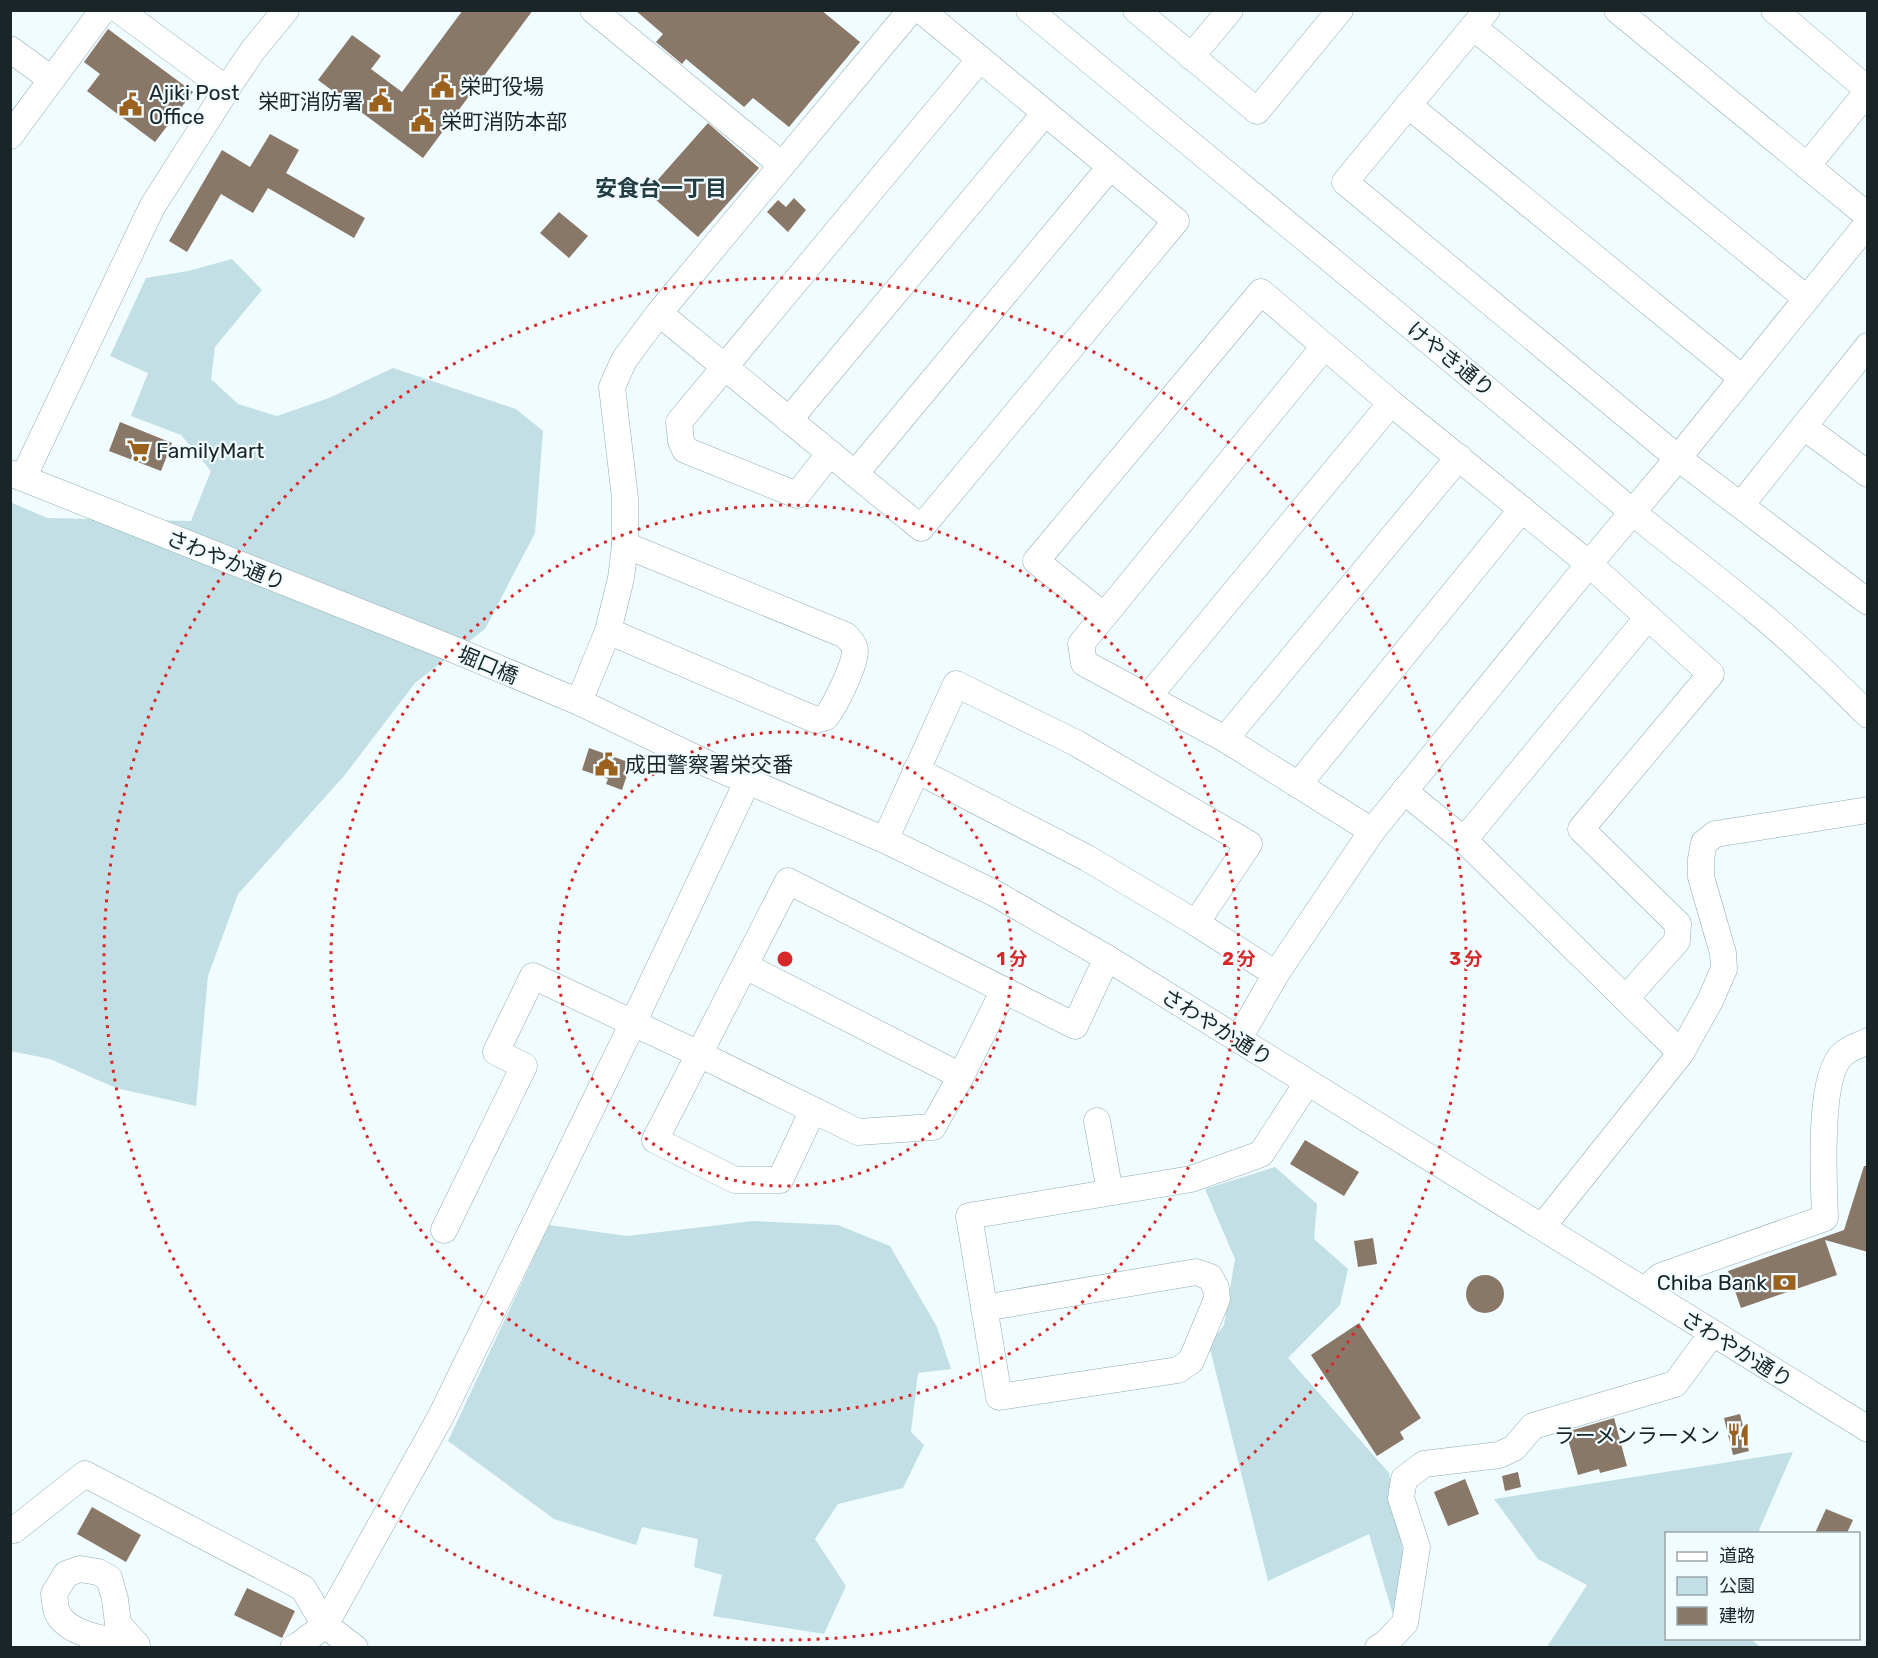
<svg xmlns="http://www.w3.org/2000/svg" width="1878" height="1658" font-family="Rubik,'Noto Sans JP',sans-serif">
<rect width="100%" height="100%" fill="#f0fcff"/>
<g fill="#c2dfe5">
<polygon points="232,259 262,290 215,347 211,379 238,404 277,416 329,398 393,368 516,409 543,431 535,533 485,629 415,683 344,776 238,894 208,976 196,1106 116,1088 50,1059 11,1051 10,502 47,518 191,521 211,471 181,435 131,416 148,373 110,356 146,278 188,271"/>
<polygon points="1275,1167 1317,1204 1314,1239 1348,1269 1340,1305 1288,1358 1389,1473 1403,1552 1394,1618 1369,1534 1268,1581 1209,1345 1224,1325 1235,1259 1205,1189"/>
<polygon points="753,1221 838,1225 890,1246 937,1327 951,1369 918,1373 911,1432 924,1445 903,1488 838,1504 815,1539 846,1586 824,1634 713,1616 722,1575 694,1567 698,1539 642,1527 636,1545 554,1519 448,1441 549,1225 627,1236"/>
<polygon points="1793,1452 1759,1530 1762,1533 1666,1534 1666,1638 1751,1639 1760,1647 1547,1647 1587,1585 1538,1559 1494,1499"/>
</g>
<g fill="#897767">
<polygon points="463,10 533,10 423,158 318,80 352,35 381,56 371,69 402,92"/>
<polygon points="635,10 821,10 860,42 789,127 753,98 744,107 686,59 682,64 656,42 663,34"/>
<polygon points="108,29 193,92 155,142 87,91 100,74 84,62"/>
<polygon points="708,123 759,168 698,237 647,192"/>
<polygon points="270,134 299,150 286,173 365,218 354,238 268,188 253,213 221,194 187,252 169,241 222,150 250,167"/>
<polygon points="794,198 806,210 788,232 767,212 778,200 786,207"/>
<polygon points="559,212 588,236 569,258 540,233"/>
<polygon points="120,422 172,443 161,471 109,451"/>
<polygon points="589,748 631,763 622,790 606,784 608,779 582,770"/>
<polygon points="1305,1140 1359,1172 1344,1196 1290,1164"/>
<polygon points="1864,1166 1868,1166 1868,1252 1825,1240 1837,1275 1741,1308 1728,1271 1844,1230"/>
<polygon points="1373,1238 1377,1264 1358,1267 1354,1241"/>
<circle cx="1485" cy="1294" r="19"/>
<polygon points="1359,1323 1421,1418 1400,1432 1404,1439 1377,1456 1311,1355"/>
<polygon points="1740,1414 1749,1451 1733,1455 1724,1418"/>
<polygon points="1614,1418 1627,1466 1600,1473 1599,1469 1578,1475 1566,1432"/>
<polygon points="1518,1472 1521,1487 1505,1491 1502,1476"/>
<polygon points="1465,1479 1479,1514 1448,1526 1434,1492"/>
<polygon points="92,1507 141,1535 126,1562 77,1534"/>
<polygon points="1826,1509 1853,1520 1847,1533 1815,1533"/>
<polygon points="247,1588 295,1611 282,1638 234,1615"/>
</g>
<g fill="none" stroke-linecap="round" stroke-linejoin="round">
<defs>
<g id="minor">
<polyline points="119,10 226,89"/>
<polyline points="593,10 782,165"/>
<path d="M1029,10C1229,177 1432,341 1630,510C1671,544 1714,576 1755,610C1794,642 1832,679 1868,715"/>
<polyline points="1136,10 1257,111 1340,10"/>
<polyline points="1487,10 1345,182 1678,458 1868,602"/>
<polyline points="1617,10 1868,216"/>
<polyline points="1774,10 1868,90"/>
<polyline points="1473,27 1806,298"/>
<polyline points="10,49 51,79"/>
<polyline points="1191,57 1230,10"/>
<polyline points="1408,105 1742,378"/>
<polyline points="10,136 103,10"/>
<polyline points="1807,166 1868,91"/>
<polyline points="659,313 921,528 1176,221 921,10"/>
<polyline points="1324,347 1081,644 1084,663 1225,739 1372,831"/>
<polyline points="789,420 1045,113"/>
<polyline points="1804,427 1868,474"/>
<polyline points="830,453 797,495 685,450 681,441 679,422 980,59"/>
<polyline points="10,473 443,645 579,702 710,765 885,840 994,893 1107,958 1868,1429"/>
<polyline points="855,474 1110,167"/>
<polyline points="23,478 152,207 232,81 253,50 286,10"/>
<polyline points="1741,505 1868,346"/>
<polyline points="1103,615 1036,561 1261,292 1391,403 1589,564 1711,674 1581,829 1678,924 1677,941 1626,998"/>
<path d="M608,631L816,720L826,717C835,706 855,665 855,651C855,645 850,640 845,635L625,545"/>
<polyline points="1148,697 1391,403"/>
<polyline points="579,702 608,631 621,578 625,545 625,498 612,387 624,360 659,313 911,10"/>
<polyline points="1225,739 1459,457"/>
<polyline points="916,770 1087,858 1196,923 1276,974"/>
<polyline points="1298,785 1522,509"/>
<polyline points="1404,791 1464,840 1681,1053"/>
<polyline points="885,840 956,684 1076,743 1249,844 1196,923"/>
<polyline points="1464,840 1648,617"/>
<polyline points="745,966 961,1076"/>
<polyline points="1238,1040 1276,974 1372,831 1589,564 1678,458 1868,223"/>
<polyline points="813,1110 780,1180 735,1180 655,1140 788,881 1075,1026 1107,958"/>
<polyline points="1097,1121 1110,1192"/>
<polyline points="1542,1227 1681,1053 1710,1001 1724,969 1723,953 1701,877 1701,859 1704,843 1715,834 1868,810"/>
<polyline points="444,1230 524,1066 496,1052 533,976 699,1054 858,1132 933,1127 961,1076 1004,990"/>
<path d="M1644,1290L1661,1276L1825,1218C1824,1184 1817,1076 1843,1054C1849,1048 1860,1045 1868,1041"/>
<polyline points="984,1308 1196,1272 1210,1277 1216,1288 1217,1299 1191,1361 1178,1370 999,1397 969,1216 1191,1179 1261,1154 1307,1083"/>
<polyline points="10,1530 14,1530 85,1474 303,1588 325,1625 355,1648"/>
<path d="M80,1569L98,1572L109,1578L115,1599L118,1624L137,1645C114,1641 67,1636 57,1612C55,1607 55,1599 54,1594L66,1574Z"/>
<polyline points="293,1648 299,1645 325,1625 441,1416 633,1023 748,780"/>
<polyline points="1378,1648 1385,1644 1405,1623 1417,1547 1401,1498 1404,1479 1424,1464 1499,1455 1514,1448 1533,1426 1675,1384 1712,1334"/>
</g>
</defs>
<use href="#minor" stroke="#8facb2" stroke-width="27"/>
<use href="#minor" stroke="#fff" stroke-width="26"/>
</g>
<g fill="none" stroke="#d62828" stroke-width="3" stroke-dasharray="3 6">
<circle cx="785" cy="959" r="227"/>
<circle cx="785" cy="959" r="454"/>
<circle cx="785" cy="959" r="681"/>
</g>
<defs>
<symbol id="civic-bare" viewBox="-9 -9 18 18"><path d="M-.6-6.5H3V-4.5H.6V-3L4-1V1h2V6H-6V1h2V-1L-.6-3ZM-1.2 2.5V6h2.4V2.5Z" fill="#9b611f" stroke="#f0fcff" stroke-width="2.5" paint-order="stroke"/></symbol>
<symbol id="supermarket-bare" viewBox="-9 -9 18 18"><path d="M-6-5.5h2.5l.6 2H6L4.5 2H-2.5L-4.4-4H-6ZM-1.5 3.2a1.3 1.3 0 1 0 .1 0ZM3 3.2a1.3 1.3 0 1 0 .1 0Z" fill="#9b611f" stroke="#f0fcff" stroke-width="2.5" paint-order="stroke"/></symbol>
<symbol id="bank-bare" viewBox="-9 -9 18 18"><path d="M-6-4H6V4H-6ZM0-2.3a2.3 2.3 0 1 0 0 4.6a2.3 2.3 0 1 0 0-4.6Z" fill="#9b611f" stroke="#f0fcff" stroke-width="2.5" paint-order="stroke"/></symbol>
<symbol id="restaurant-bare" viewBox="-9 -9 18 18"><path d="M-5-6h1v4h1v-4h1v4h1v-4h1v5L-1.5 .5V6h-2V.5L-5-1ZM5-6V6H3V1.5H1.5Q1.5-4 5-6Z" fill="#9b611f" stroke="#f0fcff" stroke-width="2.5" paint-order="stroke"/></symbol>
</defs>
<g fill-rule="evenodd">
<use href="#civic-bare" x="426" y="70" width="33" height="33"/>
<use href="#civic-bare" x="364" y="84" width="33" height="33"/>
<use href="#civic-bare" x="114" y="88" width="33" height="33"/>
<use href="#civic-bare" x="406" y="104" width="33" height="33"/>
<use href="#supermarket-bare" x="122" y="434" width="33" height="33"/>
<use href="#civic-bare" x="590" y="748" width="33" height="33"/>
<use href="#bank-bare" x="1768" y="1266" width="33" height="33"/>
<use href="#restaurant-bare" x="1722" y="1418" width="33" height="33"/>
</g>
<g text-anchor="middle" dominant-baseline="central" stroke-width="4.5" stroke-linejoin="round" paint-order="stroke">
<g font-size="21" fill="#1a2527" stroke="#f0fcff" text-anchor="start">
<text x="460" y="86">栄町役場</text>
<text x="149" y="92">Ajiki Post<tspan x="149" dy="24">Office</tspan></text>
<text x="363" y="101" text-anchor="end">栄町消防署</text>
<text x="441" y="121">栄町消防本部</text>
<text x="156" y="450">FamilyMart</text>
<text x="625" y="764">成田警察署栄交番</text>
<text x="1767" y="1282" text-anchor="end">Chiba Bank</text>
<text x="1720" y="1435" text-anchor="end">ラーメンラーメン</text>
</g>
<g font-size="21" fill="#1a2527" stroke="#f0fcff">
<text transform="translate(1451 359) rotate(39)">けやき通り</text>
<text transform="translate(226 560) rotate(22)">さわやか通り</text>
<text transform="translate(488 665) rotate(23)">堀口橋</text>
<text transform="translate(1217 1027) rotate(32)">さわやか通り</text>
<text transform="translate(1737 1349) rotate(32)">さわやか通り</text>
</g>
<g font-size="22" font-weight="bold" fill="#233c41" stroke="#f0fcff">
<text x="661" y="188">安食台一丁目</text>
</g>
</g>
<circle cx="785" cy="959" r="9" fill="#d62828" stroke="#f0fcff" stroke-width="3"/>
<g font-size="18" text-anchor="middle" font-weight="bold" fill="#d62828" stroke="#f0fcff" stroke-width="4.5" stroke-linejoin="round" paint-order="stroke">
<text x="1012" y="965">1 分</text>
<text x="1239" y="965">2 分</text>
<text x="1466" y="965">3 分</text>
</g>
<rect width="1878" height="1658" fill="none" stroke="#1a2527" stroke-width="24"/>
<rect x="1665" y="1532" width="195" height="108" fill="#f0fcff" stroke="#9aa6a9" stroke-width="1.5"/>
<rect x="1677" y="1552" width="30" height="9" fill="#ffffff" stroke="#9aa6a9" stroke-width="1.5"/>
<text x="1719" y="1562" font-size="18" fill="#1a2527">道路</text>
<rect x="1677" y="1577" width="30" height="18" fill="#c2dfe5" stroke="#9aa6a9" stroke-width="1.5"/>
<text x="1719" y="1592" font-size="18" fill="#1a2527">公園</text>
<rect x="1677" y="1607" width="30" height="18" fill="#897767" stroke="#9aa6a9" stroke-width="1.5"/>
<text x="1719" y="1622" font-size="18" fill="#1a2527">建物</text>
</svg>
